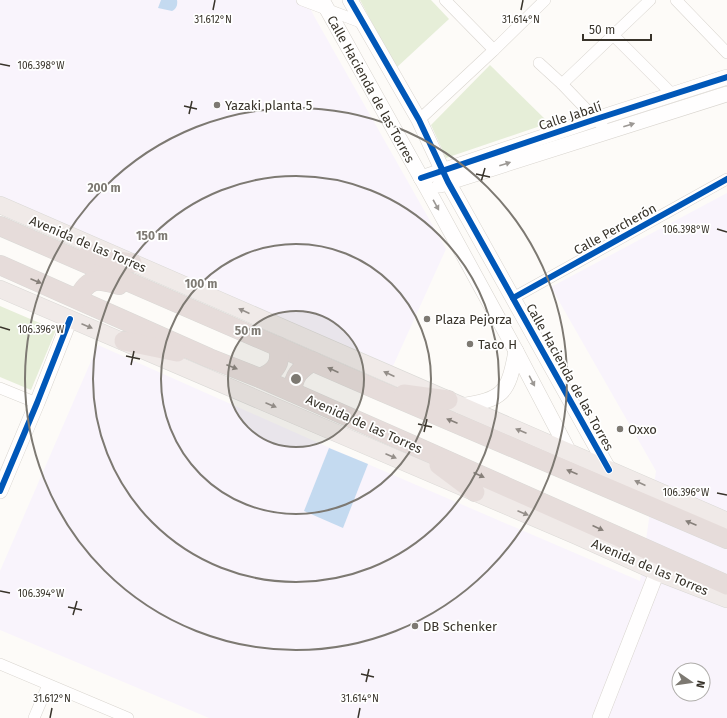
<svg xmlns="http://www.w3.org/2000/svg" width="727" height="718" font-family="'Fira Sans',sans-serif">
<rect width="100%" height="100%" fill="#fdfbf8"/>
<g fill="#f9f4fc" fill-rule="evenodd">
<polygon points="0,0 306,0 314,16 446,249 393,366 0,197"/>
<path d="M727,193V718H209L0,630V571L98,345L321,444L640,581L656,471L551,287ZM679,670H703V694H679Z"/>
</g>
<g fill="#e6eed8">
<polygon points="360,0 431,0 449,19 396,68"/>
<polygon points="490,65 549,123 446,158 431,125"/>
<polygon points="0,306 56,330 31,390 0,377"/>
</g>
<g fill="#c4daf0">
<path d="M161,0H177C178,5 176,9 172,11L158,8Z"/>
<polygon points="329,448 368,464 343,528 304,511"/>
</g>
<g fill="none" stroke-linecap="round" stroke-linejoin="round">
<defs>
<g id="street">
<polyline points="302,0 363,23"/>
<polyline points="445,0 494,50"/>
<polyline points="676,0 727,53"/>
<polyline points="613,35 672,94"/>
<polyline points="539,63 562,84 607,131"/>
<polyline points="562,84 650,0"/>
<polyline points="419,120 494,50 545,0"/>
<polyline points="513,298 727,179"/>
<polyline points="0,388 37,403"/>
<polyline points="0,664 128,718"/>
<polyline points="34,718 48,685"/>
</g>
<g id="secondary">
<polyline points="322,0 428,190 516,351 569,452"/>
<polyline points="350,0 419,120 448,182 609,470"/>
<polyline points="421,178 596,119 727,77"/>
<polyline points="440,185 727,94"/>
<path d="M460,406C503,399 508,395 516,351"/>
<polyline points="0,491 37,403 70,319"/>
<polyline points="600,718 657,572"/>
</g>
<g id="primary">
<polyline points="0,205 727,521"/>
<polyline points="0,289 577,536 657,572 727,599"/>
</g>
<g id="highway">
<polyline points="0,226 378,390 727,539"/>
<polyline points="89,253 108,259 132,263"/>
<polyline points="0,265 209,358 260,378 410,444 727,585"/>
<path d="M78,299C88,276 98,279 119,285"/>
<polyline points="124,341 177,352"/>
<path d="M260,378C276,372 282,363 278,346"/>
<path d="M292,392C294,375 299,370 313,361"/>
<polyline points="404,394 448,400"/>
<polyline points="439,465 475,492"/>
</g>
</defs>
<use href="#street" stroke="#d9d5cf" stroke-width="12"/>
<use href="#secondary" stroke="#d9d5cf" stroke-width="16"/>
<use href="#primary" stroke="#dad9d6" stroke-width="18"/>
<use href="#highway" stroke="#dad9d6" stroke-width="20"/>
<use href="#street" stroke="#fffefe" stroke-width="11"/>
<use href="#secondary" stroke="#fffefe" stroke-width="15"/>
<use href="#primary" stroke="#f0eae8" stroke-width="17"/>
<use href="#highway" stroke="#e6dcda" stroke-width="19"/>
<defs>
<g id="cycleway">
<polyline points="350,0 419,120 448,182 609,470"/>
<polyline points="421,178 596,119 727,77"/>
<polyline points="513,298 727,179"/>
<polyline points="0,491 37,403 70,319"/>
</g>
</defs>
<use href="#cycleway" stroke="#fff" stroke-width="8"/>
<use href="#cycleway" stroke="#0057b8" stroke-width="6"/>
</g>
<defs><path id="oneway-solid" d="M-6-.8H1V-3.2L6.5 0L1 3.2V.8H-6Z"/></defs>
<g fill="#9c9894">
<use href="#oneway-solid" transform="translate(629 125) rotate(-18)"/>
<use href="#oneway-solid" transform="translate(505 164) rotate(-18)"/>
<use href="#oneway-solid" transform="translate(436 205) rotate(61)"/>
<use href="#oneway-solid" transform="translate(532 381) rotate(62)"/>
</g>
<g fill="#867f79">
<use href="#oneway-solid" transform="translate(36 281) rotate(23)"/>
<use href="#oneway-solid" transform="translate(232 367) rotate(21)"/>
<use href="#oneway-solid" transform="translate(333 370) rotate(-156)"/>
<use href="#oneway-solid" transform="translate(452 421) rotate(-157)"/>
<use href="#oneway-solid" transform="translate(572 472) rotate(-157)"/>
<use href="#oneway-solid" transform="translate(479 475) rotate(24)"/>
<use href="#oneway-solid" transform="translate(691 523) rotate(-157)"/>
<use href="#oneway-solid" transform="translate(598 528) rotate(24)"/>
</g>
<g fill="#948e89">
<use href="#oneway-solid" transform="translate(244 311) rotate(-156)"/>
<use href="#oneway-solid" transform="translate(87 326) rotate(23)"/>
<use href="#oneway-solid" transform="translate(389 374) rotate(-156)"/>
<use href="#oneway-solid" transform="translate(271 405) rotate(23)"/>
<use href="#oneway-solid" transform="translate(521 431) rotate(-157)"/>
<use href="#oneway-solid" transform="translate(391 456) rotate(23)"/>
<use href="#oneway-solid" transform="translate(640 483) rotate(-156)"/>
<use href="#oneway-solid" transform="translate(523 513) rotate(23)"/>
</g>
<path fill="none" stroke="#38332a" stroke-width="1.5" d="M213,10L215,0M521,10L523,0M0,64L10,66M184,106L197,109M189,114L192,101M476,174L490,177M481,182L485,168M717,229L727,232M0,327L10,330M126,356L140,359M131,365L134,351M418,424L432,427M424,432L427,419M717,493L727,495M0,591L10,593M68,607L82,610M73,615L77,601M361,674L374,677M366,682L369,669M50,718L52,708M358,718L360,708"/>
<circle cx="296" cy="379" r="68" fill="#7d7972" fill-opacity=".12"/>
<g fill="none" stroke="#7d7972" stroke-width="2">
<circle cx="296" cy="379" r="68"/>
<circle cx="296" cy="379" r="135"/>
<circle cx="296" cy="379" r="203"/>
<circle cx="296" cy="379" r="271"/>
</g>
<g fill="#7d7972" stroke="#fff" stroke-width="1.5">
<circle cx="217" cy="105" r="4"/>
<circle cx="427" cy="319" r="4"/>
<circle cx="470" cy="344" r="4"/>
<circle cx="620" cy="429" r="4"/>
<circle cx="415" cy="626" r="4"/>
</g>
<g text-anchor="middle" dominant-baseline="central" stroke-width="3.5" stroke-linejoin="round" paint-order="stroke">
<g font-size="13" fill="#38332a" stroke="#fff">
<text transform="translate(371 89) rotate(61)">Calle Hacienda de las Torres</text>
<text transform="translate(570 116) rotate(-18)">Calle Jabalí</text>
<text transform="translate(615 229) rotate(-29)">Calle Percherón</text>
<text transform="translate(88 244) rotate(23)">Avenida de las Torres</text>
<text transform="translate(570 377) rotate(61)">Calle Hacienda de las Torres</text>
<text transform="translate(364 424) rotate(24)">Avenida de las Torres</text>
<text transform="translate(650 567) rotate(23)">Avenida de las Torres</text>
</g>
<g font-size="13" fill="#38332a" stroke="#fff" text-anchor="start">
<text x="225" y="105">Yazaki planta 5</text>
<text x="435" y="319">Plaza Pejorza</text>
<text x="478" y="344">Taco H</text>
<text x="628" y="429">Oxxo</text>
<text x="423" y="626">DB Schenker</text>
</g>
</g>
<g font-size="10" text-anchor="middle" fill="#38332a" stroke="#fff" stroke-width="3.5" stroke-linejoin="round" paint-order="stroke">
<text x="213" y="23">31.612°N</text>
<text x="521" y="23">31.614°N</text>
<text x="41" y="69">106.398°W</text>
<text x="686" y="233">106.398°W</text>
<text x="41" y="333">106.396°W</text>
<text x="686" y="496">106.396°W</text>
<text x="41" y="597">106.394°W</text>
<text x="52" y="702">31.612°N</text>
<text x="360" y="702">31.614°N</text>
</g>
<circle cx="296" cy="379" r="6" fill="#7d7972" stroke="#fff" stroke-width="2"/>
<g font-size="12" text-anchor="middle" font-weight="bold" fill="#7d7972" stroke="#fff" stroke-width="3.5" stroke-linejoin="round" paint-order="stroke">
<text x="104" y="192">200 m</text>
<text x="152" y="240">150 m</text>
<text x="201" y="288">100 m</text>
<text x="248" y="335">50 m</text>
</g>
<g transform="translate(691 682) rotate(103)"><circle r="19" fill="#ffffff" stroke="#afadaa"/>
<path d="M0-3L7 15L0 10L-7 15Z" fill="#7d7972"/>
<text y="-6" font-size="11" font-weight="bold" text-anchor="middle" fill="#38332a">N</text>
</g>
<path d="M583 34v6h68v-6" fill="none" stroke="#38332a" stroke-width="2"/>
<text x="589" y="34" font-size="12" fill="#38332a" stroke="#ffffff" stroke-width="3" paint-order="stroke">50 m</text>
</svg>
